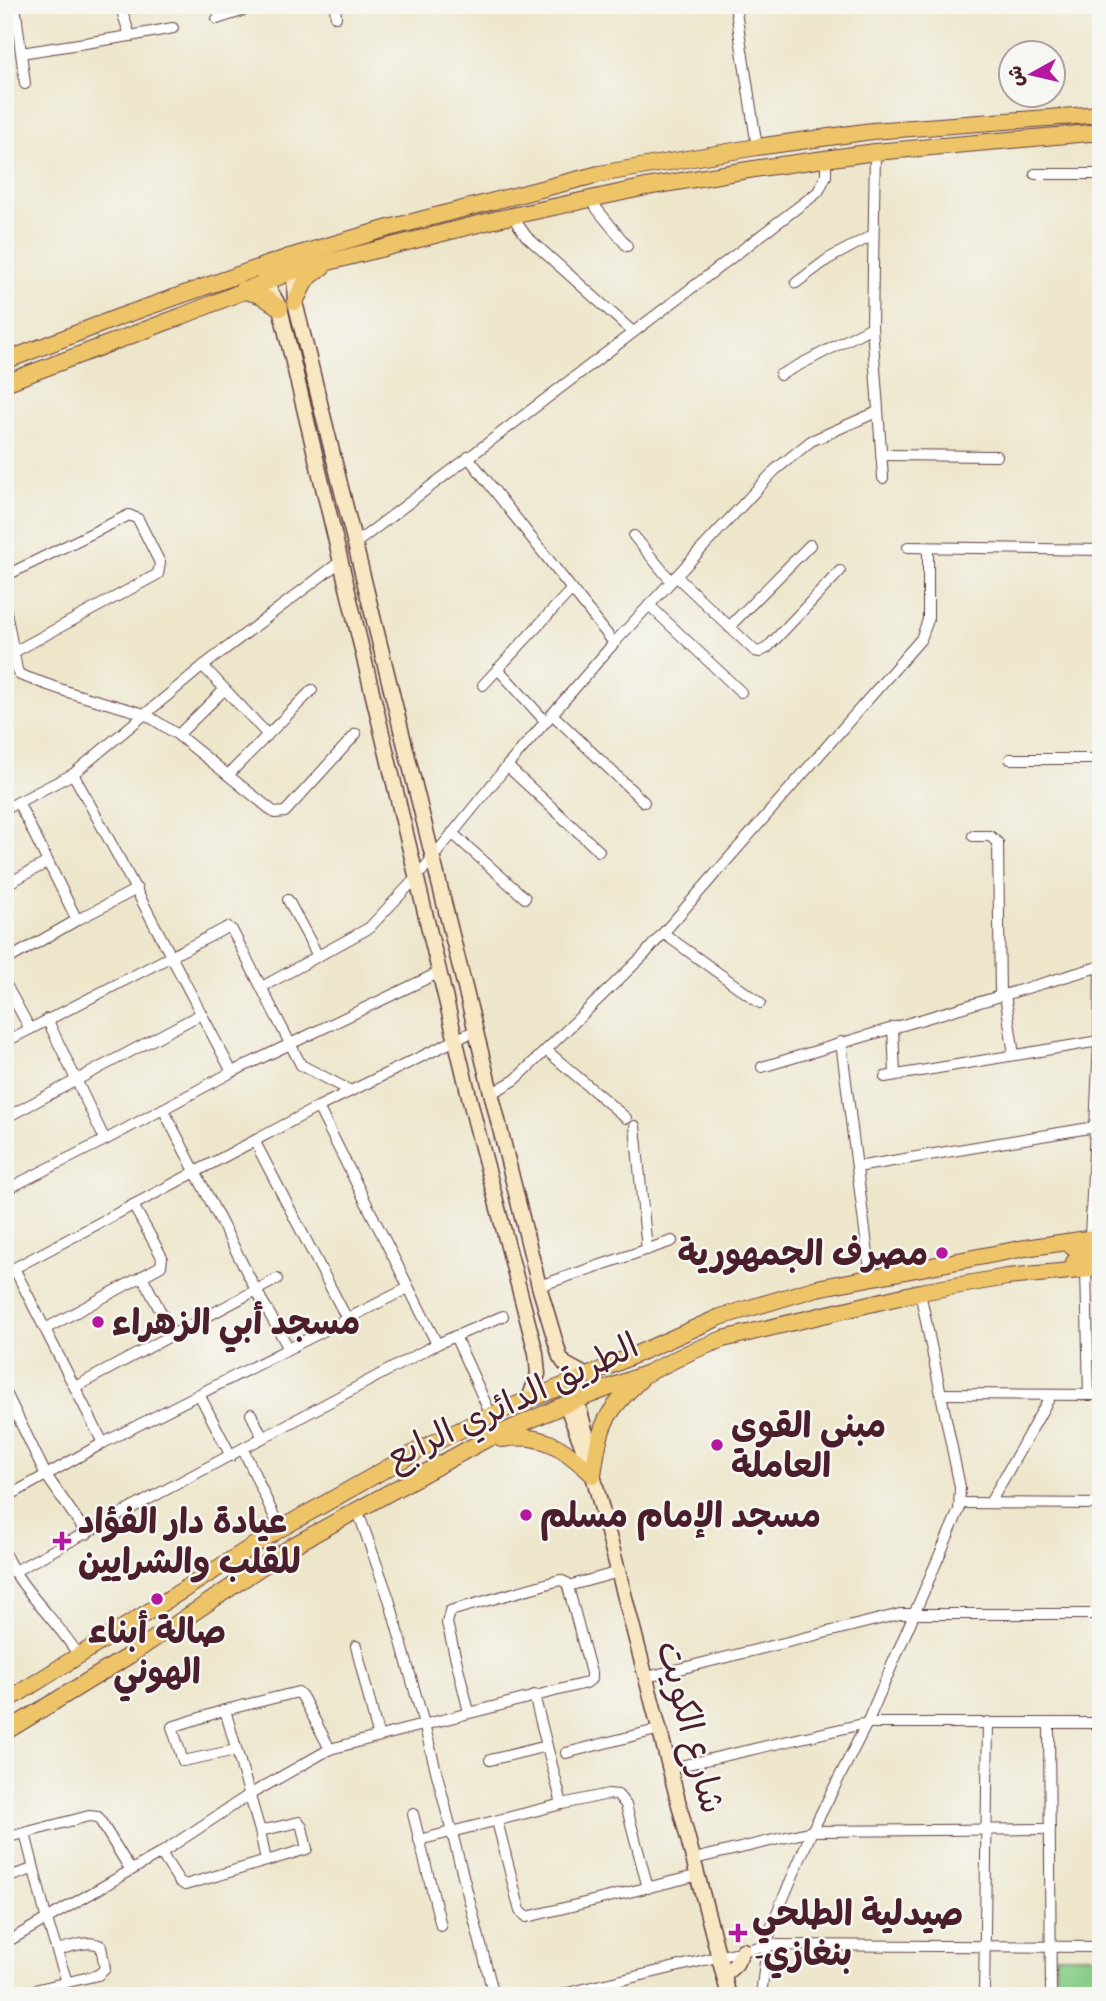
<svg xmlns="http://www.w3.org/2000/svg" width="1106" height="2001" font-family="Caveat,'Playpen Sans Arabic',sans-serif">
<rect width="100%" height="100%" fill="#f6f6f2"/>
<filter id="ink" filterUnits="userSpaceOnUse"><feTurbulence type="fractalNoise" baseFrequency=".0143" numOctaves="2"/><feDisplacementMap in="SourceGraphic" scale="14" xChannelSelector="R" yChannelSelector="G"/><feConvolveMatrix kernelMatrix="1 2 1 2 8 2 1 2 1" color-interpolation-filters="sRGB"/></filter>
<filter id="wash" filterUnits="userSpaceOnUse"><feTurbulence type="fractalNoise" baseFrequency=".00686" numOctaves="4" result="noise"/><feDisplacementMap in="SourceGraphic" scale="28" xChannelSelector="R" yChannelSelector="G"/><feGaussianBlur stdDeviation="1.57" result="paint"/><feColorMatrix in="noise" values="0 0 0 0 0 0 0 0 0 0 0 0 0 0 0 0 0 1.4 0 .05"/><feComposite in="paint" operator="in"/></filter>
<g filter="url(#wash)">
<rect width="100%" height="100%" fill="#ede6cb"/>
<polygon fill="#88cd87" stroke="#697659" stroke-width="2" points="1055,1956 1101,1956 1101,1996 1056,1996"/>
</g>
<g filter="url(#ink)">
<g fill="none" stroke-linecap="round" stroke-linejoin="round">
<defs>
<g id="minor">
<polyline points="15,5 25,84"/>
<polyline points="335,5 336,17"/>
<polyline points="735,5 757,147"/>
<polyline points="217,19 260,5"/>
<polyline points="130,36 173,28"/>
<polyline points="21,53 130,36 120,5"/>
<polyline points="875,152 872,327 883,478"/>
<polyline points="1035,174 1101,174"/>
<polyline points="591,198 597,209 627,246"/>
<polyline points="512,216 526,236 633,332"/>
<polyline points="796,283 828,259 873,235"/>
<polyline points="780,375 872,327"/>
<polyline points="881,455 997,456"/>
<polyline points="468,457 614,643"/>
<polyline points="634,536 671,581"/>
<polyline points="356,543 818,192 826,176 826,159"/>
<polyline points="908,547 1101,550"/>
<polyline points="5,576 129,515 138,519 160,563 158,574 14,652"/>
<polyline points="676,576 755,651 759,652 767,648 840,571"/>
<polyline points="649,605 741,692"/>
<polyline points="5,606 17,670 20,675 71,693 145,714 178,735 275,813 285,812 356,734"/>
<polyline points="729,627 810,545"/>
<polyline points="203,666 267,734"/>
<polyline points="498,669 546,722"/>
<polyline points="483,685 572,589"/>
<polyline points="552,714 644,802"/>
<polyline points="178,735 224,690"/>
<polyline points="1010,759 1101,759"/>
<polyline points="507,766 599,851"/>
<path d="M73,774C128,872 179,972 232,1072"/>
<polyline points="228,775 312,690"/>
<polyline points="18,802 77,920"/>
<polyline points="5,809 73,774 203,666 341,561"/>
<polyline points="452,833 525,898"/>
<polyline points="973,836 990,836 998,843 1000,995"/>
<polyline points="5,885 48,862"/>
<polyline points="288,900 318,956"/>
<polyline points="663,933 760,1003"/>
<polyline points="5,961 77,920 137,889"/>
<polyline points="5,983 30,1029"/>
<polyline points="262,987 369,928 417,877 507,766 614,643 775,470 811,441 877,412"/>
<polyline points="1005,994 1014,1055"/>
<polyline points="47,1019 105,1140"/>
<polyline points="893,1027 895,1075"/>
<polyline points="5,1042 228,927 232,930 301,1065 351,1091"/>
<polyline points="841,1042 871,1278"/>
<polyline points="546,1050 626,1118"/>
<polyline points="762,1067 1101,966"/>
<polyline points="885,1077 1099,1041"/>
<polyline points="492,1093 515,1080 644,955 921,639 928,620 928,548"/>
<polyline points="318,1107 437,1344"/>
<polyline points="163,1109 256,1290 288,1347"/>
<polyline points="5,1118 201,1014"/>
<polyline points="635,1126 647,1250"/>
<polyline points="255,1142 346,1317"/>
<polyline points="857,1167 1095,1127"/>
<polyline points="5,1190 105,1140 232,1072 440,972"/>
<polyline points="1090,1238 1099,1041 1100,966"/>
<polyline points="14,1268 103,1443"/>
<polyline points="1086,1269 1089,1395"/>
<polyline points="5,1273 318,1107 476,1030"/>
<polyline points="142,1276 173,1335"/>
<polyline points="539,1286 672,1241"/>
<polyline points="45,1329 161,1266 162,1257 133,1205"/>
<polyline points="455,1336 491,1415"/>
<polyline points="75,1387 277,1279"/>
<polyline points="5,1391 46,1475 87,1534"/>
<polyline points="941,1394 1101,1395"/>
<polyline points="200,1396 231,1456"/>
<polyline points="251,1414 263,1438"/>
<polyline points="243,1449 280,1529"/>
<polyline points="5,1498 103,1443 408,1288"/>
<polyline points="961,1503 1101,1504"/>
<polyline points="990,1503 1051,1395"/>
<polyline points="357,1509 389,1599 424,1724 494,1996"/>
<path d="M5,1554C22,1592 57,1620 79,1656"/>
<polyline points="13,1572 437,1344 503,1316"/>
<polyline points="568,1586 619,1572"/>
<polyline points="356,1646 378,1735"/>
<polyline points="647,1677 900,1614 1101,1614"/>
<polyline points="534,1695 547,1746"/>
<polyline points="225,1710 260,1831 266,1861"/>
<polyline points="1049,1723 1051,1996"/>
<polyline points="236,1750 183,1761 172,1727 225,1710 298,1692 302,1696 330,1749"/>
<polyline points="566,1753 660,1729"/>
<polyline points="490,1760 547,1746 562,1804"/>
<polyline points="671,1768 867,1723 1101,1723"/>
<polyline points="413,1814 441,1926"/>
<polyline points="497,1821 520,1911 527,1917 699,1875"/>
<polyline points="25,1833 46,1917 67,1982"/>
<polyline points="5,1838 89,1816 98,1817 130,1869"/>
<polyline points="419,1840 562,1804 608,1794 618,1795 626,1805 648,1888"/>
<polyline points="161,1853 179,1881 185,1885 307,1849 302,1827 299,1822 260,1831"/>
<polyline points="694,1859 812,1831 1050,1829"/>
<polyline points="5,1878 33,1869"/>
<polyline points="5,1943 161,1853 249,1795 330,1749 586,1683 591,1679 591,1673 567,1583 560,1580 450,1611 447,1623 469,1712"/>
<path d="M9,1996L98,1975L105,1969L101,1946C89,1939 71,1947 57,1950"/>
<polyline points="555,1996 767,1945 1101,1947"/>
<polyline points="761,1996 767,1945 773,1922 812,1831 867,1723 959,1510 960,1487 920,1292"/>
<polyline points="984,1996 988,1722"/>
</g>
<g id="secondary">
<polyline points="288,261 294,277 295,302 539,1286 560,1357 565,1364 587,1376"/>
<polyline points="264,274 265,281 280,308 475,1121 536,1353 538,1374 529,1399"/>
<polyline points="577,1400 591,1452"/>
<polyline points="566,1404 593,1475 729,1996"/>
<polyline points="724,1975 736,1964 743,1950"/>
</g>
<g id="primary">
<polyline points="242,290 260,295 280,308"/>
<polyline points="295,302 306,280 323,266"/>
<polyline points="5,361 119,317 286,258 389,228 599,174 757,147 872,131 1101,114"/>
<polyline points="5,383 182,316 293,271 498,219 646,187 760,168 875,152 1101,132"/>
<polyline points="1072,1247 1088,1246 1094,1253 1089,1261 1074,1262"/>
<path d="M501,1439C543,1432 563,1447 593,1475"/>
<path d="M593,1475C600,1426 603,1414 640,1380"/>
<polyline points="5,1702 280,1529 421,1449 491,1415 587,1376 720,1317 817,1288 1025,1248 1101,1237"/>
<polyline points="5,1732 130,1655 294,1545 481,1442 566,1404 648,1373 690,1352 723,1339 920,1292 1007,1277 1101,1268"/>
</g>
</defs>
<use href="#minor" stroke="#623d43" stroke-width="12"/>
<use href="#secondary" stroke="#623d43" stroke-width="17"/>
<use href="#primary" stroke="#623d43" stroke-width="18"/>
<use href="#minor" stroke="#fff" stroke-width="10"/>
<use href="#secondary" stroke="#f8e7c3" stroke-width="14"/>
<use href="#primary" stroke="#eec469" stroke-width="16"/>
</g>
</g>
<g fill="#b5179e" stroke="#f6f6f2" stroke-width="2.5">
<circle cx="942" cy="1253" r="7"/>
<circle cx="98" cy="1322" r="7"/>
<circle cx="717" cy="1445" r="7"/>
<circle cx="526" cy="1515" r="7"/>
<path d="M58.5 1530.5h7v7h7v7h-7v7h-7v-7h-7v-7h7z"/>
<circle cx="157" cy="1599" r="7"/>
<path d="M734.5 1922.5h7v7h7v7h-7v7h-7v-7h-7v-7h7z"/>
</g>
<g text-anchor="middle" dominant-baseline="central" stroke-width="5" stroke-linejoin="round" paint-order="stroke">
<g font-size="35" font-weight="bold" fill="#4a1f2b" stroke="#f6f6f2" text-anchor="start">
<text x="928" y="1253" text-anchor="end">مصرف الجمهورية</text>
<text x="112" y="1322">مسجد أبي الزهراء</text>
<text x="731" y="1425">مبنى القوى<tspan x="731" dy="40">العاملة</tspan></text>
<text x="540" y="1515">مسجد الإمام مسلم</text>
<text x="78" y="1521">عيادة دار الفؤاد<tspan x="78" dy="40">للقلب والشرايين</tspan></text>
<text x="157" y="1631" text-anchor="middle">صالة أبناء<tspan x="157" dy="40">الهوني</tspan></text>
<text x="752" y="1913">صيدلية الطلحي<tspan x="752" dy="40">-بنغازي</tspan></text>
</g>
<g font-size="35" fill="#4a1f2b" stroke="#f6f6f2">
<text transform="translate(512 1401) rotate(-25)">الطريق الدائري الرابع</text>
<text transform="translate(691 1727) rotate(75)">شارع الكويت</text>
</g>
</g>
<rect width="1106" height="2001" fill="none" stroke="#f6f6f2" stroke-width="28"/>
<g transform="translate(1032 74) rotate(262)"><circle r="33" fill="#f6f6f2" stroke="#b1a0a2" stroke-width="2"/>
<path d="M0-5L12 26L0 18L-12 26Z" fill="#b5179e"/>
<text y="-10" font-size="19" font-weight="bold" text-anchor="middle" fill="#4a1f2b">ش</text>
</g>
</svg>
